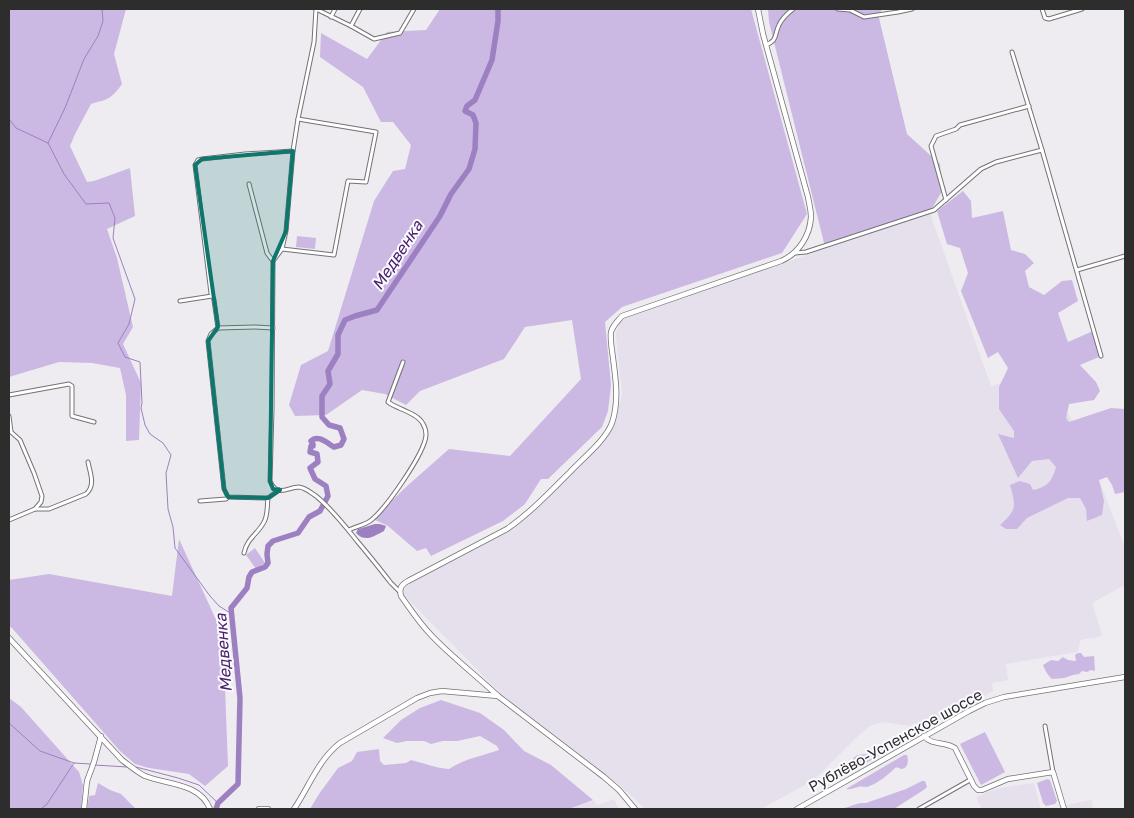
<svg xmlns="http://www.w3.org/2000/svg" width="1134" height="818" font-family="'Golos Text',sans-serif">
<rect width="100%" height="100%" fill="#eeecf0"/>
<g fill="#e5e0eb">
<polygon points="930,213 991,386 1047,368 1099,480 1125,547 1125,585 1092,603 1102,635 1095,638 1084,639 1080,641 1078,652 1006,664 1008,680 992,683 993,691 920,731 915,723 910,726 882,722 870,726 859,735 814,780 761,809 645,809 623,788 509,702 404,595 403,590 406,585 509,532 566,479 608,436 615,422 622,394 616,334 620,322 626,317"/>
<polygon points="1034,783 1041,809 982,809 976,797 993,790 1012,786"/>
<polygon points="614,799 619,809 570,809 594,800 597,805"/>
<polygon points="1092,800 1093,809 1067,809 1066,805"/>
</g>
<g fill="#cbb9e3">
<path d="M9,9H126L114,54L122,84C111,99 109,99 91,104L75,134L70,146L87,182L94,181L130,168L135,216L107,229L117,258L133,327L123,344L141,383L139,440L126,441V395L120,368L92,363L59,362L9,377Z"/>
<polygon points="440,9 751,9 807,214 782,253 622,307 605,322 611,385 608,411 602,427 548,479 541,479 525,504 503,521 431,556 426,548 417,551 388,526 373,519 406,487 449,449 510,456 581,379 572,320 525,327 504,359 420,391 406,405 385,394 362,390 326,415 295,416 289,405 301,365 328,351 374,201 393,171 405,169 411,145 393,122 381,122 363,87 320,57 321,33 367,59 387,32 426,30"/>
<polygon points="768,9 883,9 878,14 907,134 940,164 942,191 930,212 825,247 769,22"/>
<path d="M963,191L971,201L972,218L1003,211L1011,250L1025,254L1034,263L1025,271L1029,287L1044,295L1062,281L1072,280L1078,301L1058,313L1068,342L1093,331L1099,357L1080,365L1096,382L1100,391L1094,400L1069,404L1066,418L1069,422L1111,408L1125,409V492L1115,494L1112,485L1107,477L1099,480L1104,501L1102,515L1087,521L1086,509L1080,498H1068L1027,518L1017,529H1006L1000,525C1017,510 1016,506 1010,485L1020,481L1030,484L1033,490C1048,487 1052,481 1056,467L1049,459L1032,461L1018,478L998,434L1014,438V431L999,409V387L1008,368L998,352L988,358L961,291L968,273L960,248L947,244L937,211Z"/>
<polygon points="297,236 316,238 315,249 296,247"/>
<polygon points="179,539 223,635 228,766 205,786 189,774 149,768 135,764 120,751 12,628 9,626 9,580 49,574 172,596"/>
<polygon points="255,548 265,563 256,569 246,555"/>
<path d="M1078,653H1081L1084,657L1094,656L1095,671L1091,670L1087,672L1082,671L1079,674L1073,675L1064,678L1052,679C1048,676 1045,670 1043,665L1051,660L1058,661L1063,657L1068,660L1075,661L1076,660L1075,655Z"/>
<polygon points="9,698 21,707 79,772 83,785 81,809 9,809"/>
<path d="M441,700L480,713L504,730L524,751L551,765L593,800L569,809H310L319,794L338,768L352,761L357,752L379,749L380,761L384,765L406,763L411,760C424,763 435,768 449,769C464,759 482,756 499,750L497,746L480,736L457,741H443L431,744L424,741H407L397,743L383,738L401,720L420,708Z"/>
<polygon points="985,732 1005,772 981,785 960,744"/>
<path d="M883,744L890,746V749L842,777L840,775C841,768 845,768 850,763C853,760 853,757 858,755C862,754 867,755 870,753C875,750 878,747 883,744Z"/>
<path d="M904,755H907C909,760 908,769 901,769C899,768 897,767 895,768C888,775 877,784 867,787C864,787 861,786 858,787C853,788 851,790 846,789Z"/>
<polygon points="1047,779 1050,780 1057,801 1055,804 1046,806 1043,803 1037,783"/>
<path d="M922,781H925L927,787L925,789L894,809H839C849,808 856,802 866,803L906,789Z"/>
<polygon points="98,783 110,790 121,794 136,809 87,809 89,796 95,795"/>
</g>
<path fill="#9d80c1" d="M375,524H380L386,526L384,531C374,536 365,543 356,533L358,529Z"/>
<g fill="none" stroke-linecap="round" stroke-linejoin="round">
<g stroke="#9d80c1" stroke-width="1">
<polyline points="9,119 16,128 48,143 64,174 86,204 109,203 115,218 113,238 135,299 129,324 118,343 125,357 140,362 142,403 141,408 145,425 150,434 163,443 171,455 166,473 168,509 173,527 175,548 210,596 219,606 232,614"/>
<polyline points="48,143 65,108 84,59 98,36 103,21 102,9"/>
<polyline points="9,723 40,751 74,763 90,764"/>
<polyline points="94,765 127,767"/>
<polyline points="136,767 178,778 199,785 218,803"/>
<polyline points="41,809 47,804 74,763"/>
</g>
<path stroke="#9d80c1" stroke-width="5.5" d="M216,809L218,803L238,784L240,698L231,608L247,588L249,577L252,572L265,567L268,563L267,554L268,546L273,541L298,533L309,517L320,511L328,496L326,486L315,479L310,468L318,462L317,454L310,452L311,446H313V444L311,441C318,434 327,443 334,447L341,445L344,439L340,428L329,425L322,417V396L330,384L328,371L338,354V335L345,320L355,316L377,310L440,216L451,194L469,169L475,149L476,123L473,115L465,111L467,106L475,100L492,60L498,21V9"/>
<defs>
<g id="street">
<path d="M316,9L314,42L298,119L293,151L286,231L282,249L273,261L272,409L270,481C277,498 288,487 299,487C306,488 311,493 316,496C332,509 345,526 357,541C369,555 380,569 391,583L399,591"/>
<polyline points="316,9 351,26 360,9"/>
<polyline points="838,9 850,10 864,17 898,12 912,9"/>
<polyline points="1042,9 1045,18 1049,19 1082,9"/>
<polyline points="331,17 335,9"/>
<polyline points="351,26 374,39 400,33 414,9"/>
<path d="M766,45C778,40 774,35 779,25C782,18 788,13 793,9"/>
<polyline points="1012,52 1042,150 1101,356"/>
<polyline points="249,184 267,253 273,261"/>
<polyline points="946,200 931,146 936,136 956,129 960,125 1029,106"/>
<polyline points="282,249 334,255 348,181 366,182 376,132 298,119"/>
<polyline points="795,253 806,252 934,210 981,169 996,162 1042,150"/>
<polyline points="1077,270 1125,256"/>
<polyline points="180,301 212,296"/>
<polyline points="218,328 211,334 208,341 224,489 228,497 268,498 279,490"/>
<polyline points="273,328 255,327 218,328 214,300 211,293 195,165 198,160 202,159 245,154 293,151"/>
<polyline points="9,395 69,384 72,386 72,416 94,422"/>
<polyline points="9,416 11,432 20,440 34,473 42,496 41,502 35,509 9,520"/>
<polyline points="200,501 226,499 228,497"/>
<path d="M35,509H49L86,494C96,485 90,473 88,462"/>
<path d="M349,530C355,527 364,525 370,521C385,510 425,453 426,435C426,432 425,427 423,424C418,413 397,409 388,402L403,362"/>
<path d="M244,553C247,538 258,534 264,522C268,515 267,505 268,498"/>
<polyline points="1045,726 1053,772"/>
<polyline points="919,809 970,780"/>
</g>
<g id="secondary">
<path d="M9,638L122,760C129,765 137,772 145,776C168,785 200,783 210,809"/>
<path d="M498,696C477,676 453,658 432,636C420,624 411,610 401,596C399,588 401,585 408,581L507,529C530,513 550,492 570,472C583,458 605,441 612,423C619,402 616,380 613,358C612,350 610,340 611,332C613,325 618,321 622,316L781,261C798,254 810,236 811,217C811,210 809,203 808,197L763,34L758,9"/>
<path d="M924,736C932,746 945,741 955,748L974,786L978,790H982L1008,779L1053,772L1064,809"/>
<polyline points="84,809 87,781 94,762 101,736"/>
<polyline points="259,809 268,809"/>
<path d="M294,809C309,787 318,760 340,743L417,698L430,693L442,691L498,696L604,777L619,790L635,809"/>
<polyline points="797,809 969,711 985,703 1004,697 1125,677"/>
</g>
</defs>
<use href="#street" stroke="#737275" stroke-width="5"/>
<use href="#secondary" stroke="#737275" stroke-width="6"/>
<use href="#street" stroke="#fff" stroke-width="3"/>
<use href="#secondary" stroke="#fff" stroke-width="4.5"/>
</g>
<path fill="#0f766e" fill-opacity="0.2" stroke="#0f766e" stroke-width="4" stroke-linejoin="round" d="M293,151L286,231L273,261L270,481L273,489L280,490L268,498L228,497L224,489L208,341L218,327L195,165L202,159Z"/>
<g text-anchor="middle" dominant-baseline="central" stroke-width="4" stroke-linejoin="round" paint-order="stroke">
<g font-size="15" fill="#2d2d2e" stroke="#fbfafe">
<text transform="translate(895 740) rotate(-29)">Рублёво-Успенское шоссе</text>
</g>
<g font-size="16" font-style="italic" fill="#48206d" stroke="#fbfafe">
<text transform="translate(397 255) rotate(-57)">Медвенка</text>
<text transform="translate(223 653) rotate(-94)">Медвенка</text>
</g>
</g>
<rect width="1134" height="818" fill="none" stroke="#2d2d2e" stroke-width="20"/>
</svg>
